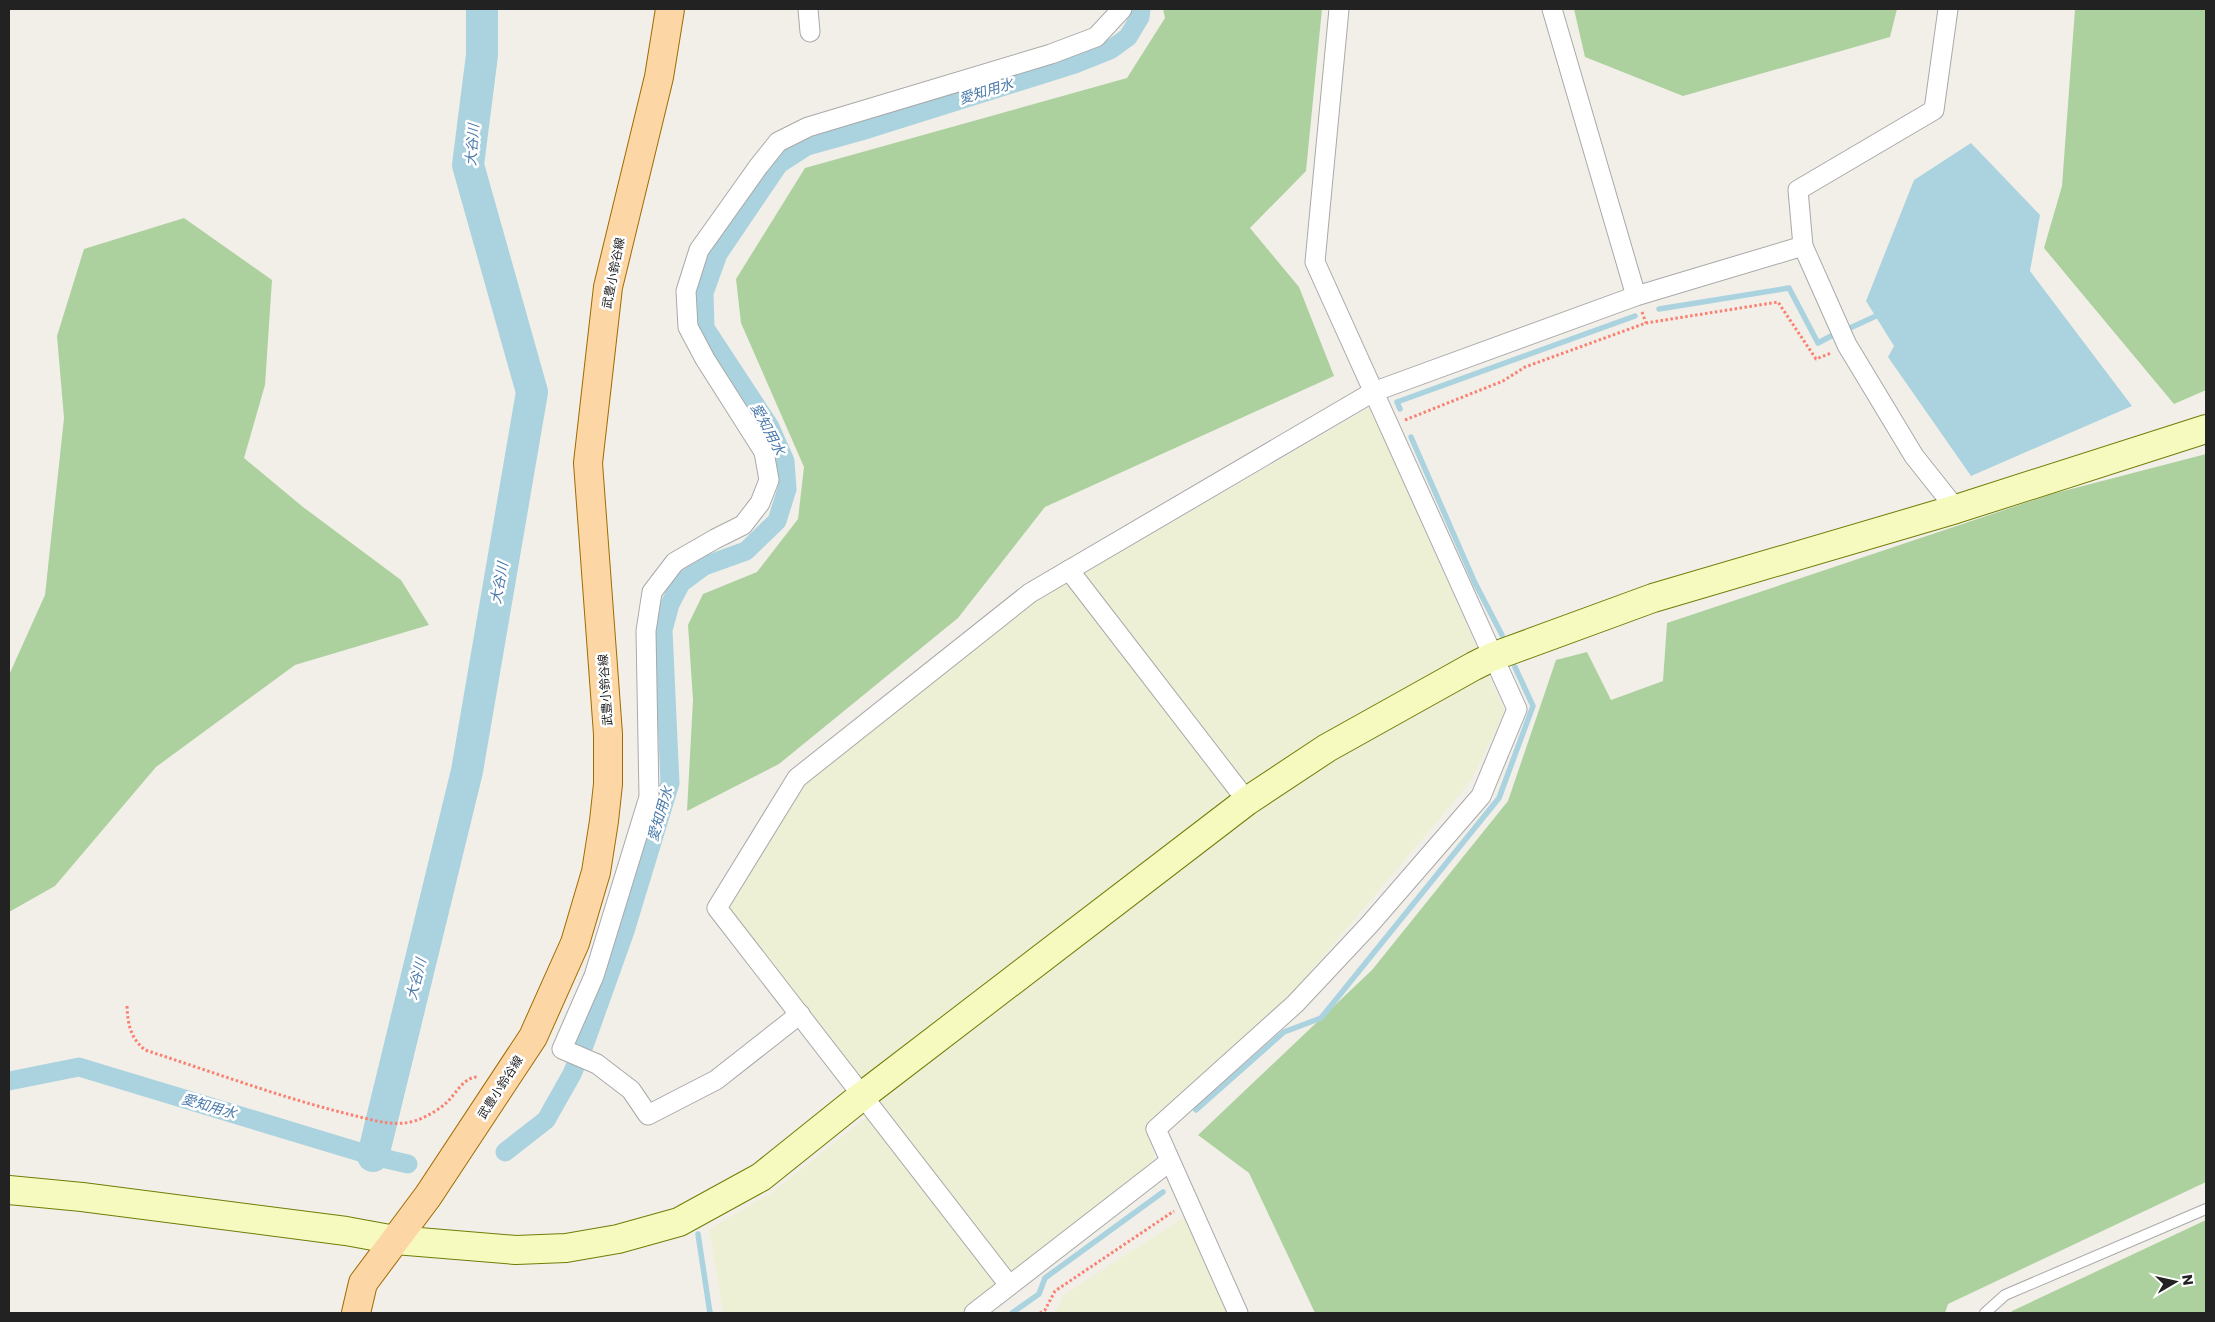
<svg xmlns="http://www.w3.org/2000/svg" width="2215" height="1322" font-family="Poppins,'Noto Sans JP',sans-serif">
<rect width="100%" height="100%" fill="#f2efe9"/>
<g fill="#eef0d5">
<polygon points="1370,407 1505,711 1471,781 1289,997 1145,1124 1156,1161 961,1313 723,1313 709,1229 770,1194 882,1105 726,907 804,782 1033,603"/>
<polygon points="1184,1217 1227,1313 1055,1313 1064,1295"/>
</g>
<g fill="#add19e">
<polygon points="1163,9 1322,9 1306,171 1250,228 1299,287 1334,376 1045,507 958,618 779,764 687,811 693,700 688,625 703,594 757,572 798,519 804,467 741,323 736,279 805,168 1127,78 1165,18"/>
<polygon points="1574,9 1897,9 1890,37 1683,96 1585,57"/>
<polygon points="2075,9 2206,9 2206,390 2174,404 2044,248 2062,186"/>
<polygon points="184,218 272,280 265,385 244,458 303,507 401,580 429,625 295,665 156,767 55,886 9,912 9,675 45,595 64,418 57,336 84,249"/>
<polygon points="2206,454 2206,1182 1948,1304 1945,1313 1315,1313 1249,1173 1198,1135 1372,970 1508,801 1556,660 1587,652 1611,700 1663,681 1667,623 2052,494"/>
<polygon points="2206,1220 2206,1313 2011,1313 2012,1311"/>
</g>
<polygon fill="#aad3df" points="1971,143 2040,215 2030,271 2132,406 1971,476 1888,357 1894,346 1866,301 1914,180"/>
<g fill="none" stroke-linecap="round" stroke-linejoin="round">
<g stroke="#aad3df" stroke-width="5.5">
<polyline points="1659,309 1789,288 1818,343 1833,335"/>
<polyline points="1850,328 1876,316"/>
<polyline points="1400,409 1397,402 1635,316"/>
<polyline points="1411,437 1475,583 1502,635"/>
<polyline points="1196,1110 1284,1032 1321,1018 1499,798 1533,706 1515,667"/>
<polyline points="698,1234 710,1313"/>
<polyline points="1012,1313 1039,1294 1045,1278 1163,1192"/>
</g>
<g stroke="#aad3df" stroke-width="19">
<polyline points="9,1081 79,1067 373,1156 408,1164"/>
<polyline points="505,1152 546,1120 572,1074 585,1043 625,931 670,783 663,630 670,604 681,583 704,566 746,551 777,521 787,489 785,461 770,427 705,328 704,293 718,254 779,164 807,146 868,129 1075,64 1110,50 1128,37 1140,17 1141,9"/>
</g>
<polyline stroke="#aad3df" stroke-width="32" points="373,1156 467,771 532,392 468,165 482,55 482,9"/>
<defs>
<polyline id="lane" points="1985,1313 2005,1295 2206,1209"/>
<g id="street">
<polyline points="808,9 810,32"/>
<polyline points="1552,9 1636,296"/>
<polyline points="1948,9 1934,110 1798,190 1803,246 1847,345 1914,456 1956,509"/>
<polyline points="1069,570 1247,801"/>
<polyline points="800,1014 716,1080 648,1115 631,1090 597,1064 562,1049 594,976 649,797 646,631 652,592 675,562 715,539 743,525 760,503 769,480 764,452 705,359 688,327 686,291 699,250 758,167 778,142 808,127 1051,54 1096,37 1122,9"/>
<polyline points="1009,1285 717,908 797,778 1030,593 1373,392 1636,296 1803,246"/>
<polyline points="974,1313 1169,1162"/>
<polyline points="1238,1313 1156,1129 1295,1004 1370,924 1481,796 1517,709 1315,262 1339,9"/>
</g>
<polyline id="secondary" points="9,1190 82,1197 346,1231 395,1240 516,1250 566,1248 618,1239 679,1222 761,1177 862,1096 1247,801 1327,748 1474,666 1492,657 1653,598 1956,509 2206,429"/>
<polyline id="primary" points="356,1313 363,1283 428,1196 533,1037 575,943 596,872 604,821 608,784 608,734 588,463 608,287 659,77 670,9"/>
</defs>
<use href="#lane" stroke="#a9a9a9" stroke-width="12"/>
<use href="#street" stroke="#a9a9a9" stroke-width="21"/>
<use href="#secondary" stroke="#707d05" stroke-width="30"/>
<use href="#primary" stroke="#a06b00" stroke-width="30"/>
<g stroke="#fa8072" stroke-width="3" stroke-dasharray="2.5 2.5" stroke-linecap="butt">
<polyline points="1642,312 1646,323"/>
<polyline points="1405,420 1503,381 1525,367 1646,323 1778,302 1816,359 1831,353"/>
<path d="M127,1006C128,1025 130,1037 145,1050C213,1072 282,1098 352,1115C369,1119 387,1125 404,1123C418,1122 434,1113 445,1104C456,1095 463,1076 479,1077"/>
<polyline points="1040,1313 1045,1310 1055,1291 1174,1211"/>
</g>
<use href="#lane" stroke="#fff" stroke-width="10"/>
<use href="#street" stroke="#fff" stroke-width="19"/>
<use href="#secondary" stroke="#f7fabf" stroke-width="28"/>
<use href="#primary" stroke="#fcd6a4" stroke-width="28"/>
</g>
<g text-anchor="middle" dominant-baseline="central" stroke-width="5" stroke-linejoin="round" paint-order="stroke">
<g font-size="12" fill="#222" stroke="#fff">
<text transform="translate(613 273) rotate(-79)">武豊小鈴谷線</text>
<text transform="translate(605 690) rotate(-94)">武豊小鈴谷線</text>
<text transform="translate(500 1087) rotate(-57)">武豊小鈴谷線</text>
</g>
<g font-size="14" font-style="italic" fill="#4a7aab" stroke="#fff">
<text transform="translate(986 91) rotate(-17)">愛知用水</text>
<text transform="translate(472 145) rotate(-86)">大谷川</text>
<text transform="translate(768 429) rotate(62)">愛知用水</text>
<text transform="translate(499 583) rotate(-80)">大谷川</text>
<text transform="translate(660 814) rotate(-74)">愛知用水</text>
<text transform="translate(416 979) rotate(-76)">大谷川</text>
<text transform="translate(209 1106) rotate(16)">愛知用水</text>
</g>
</g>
<rect width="2215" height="1322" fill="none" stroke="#222222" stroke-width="20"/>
<g transform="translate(2175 1282) rotate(81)" stroke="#ffffff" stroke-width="4" paint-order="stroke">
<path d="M0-4L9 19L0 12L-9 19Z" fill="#222222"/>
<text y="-8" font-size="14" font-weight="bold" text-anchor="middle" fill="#222222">N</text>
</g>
</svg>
